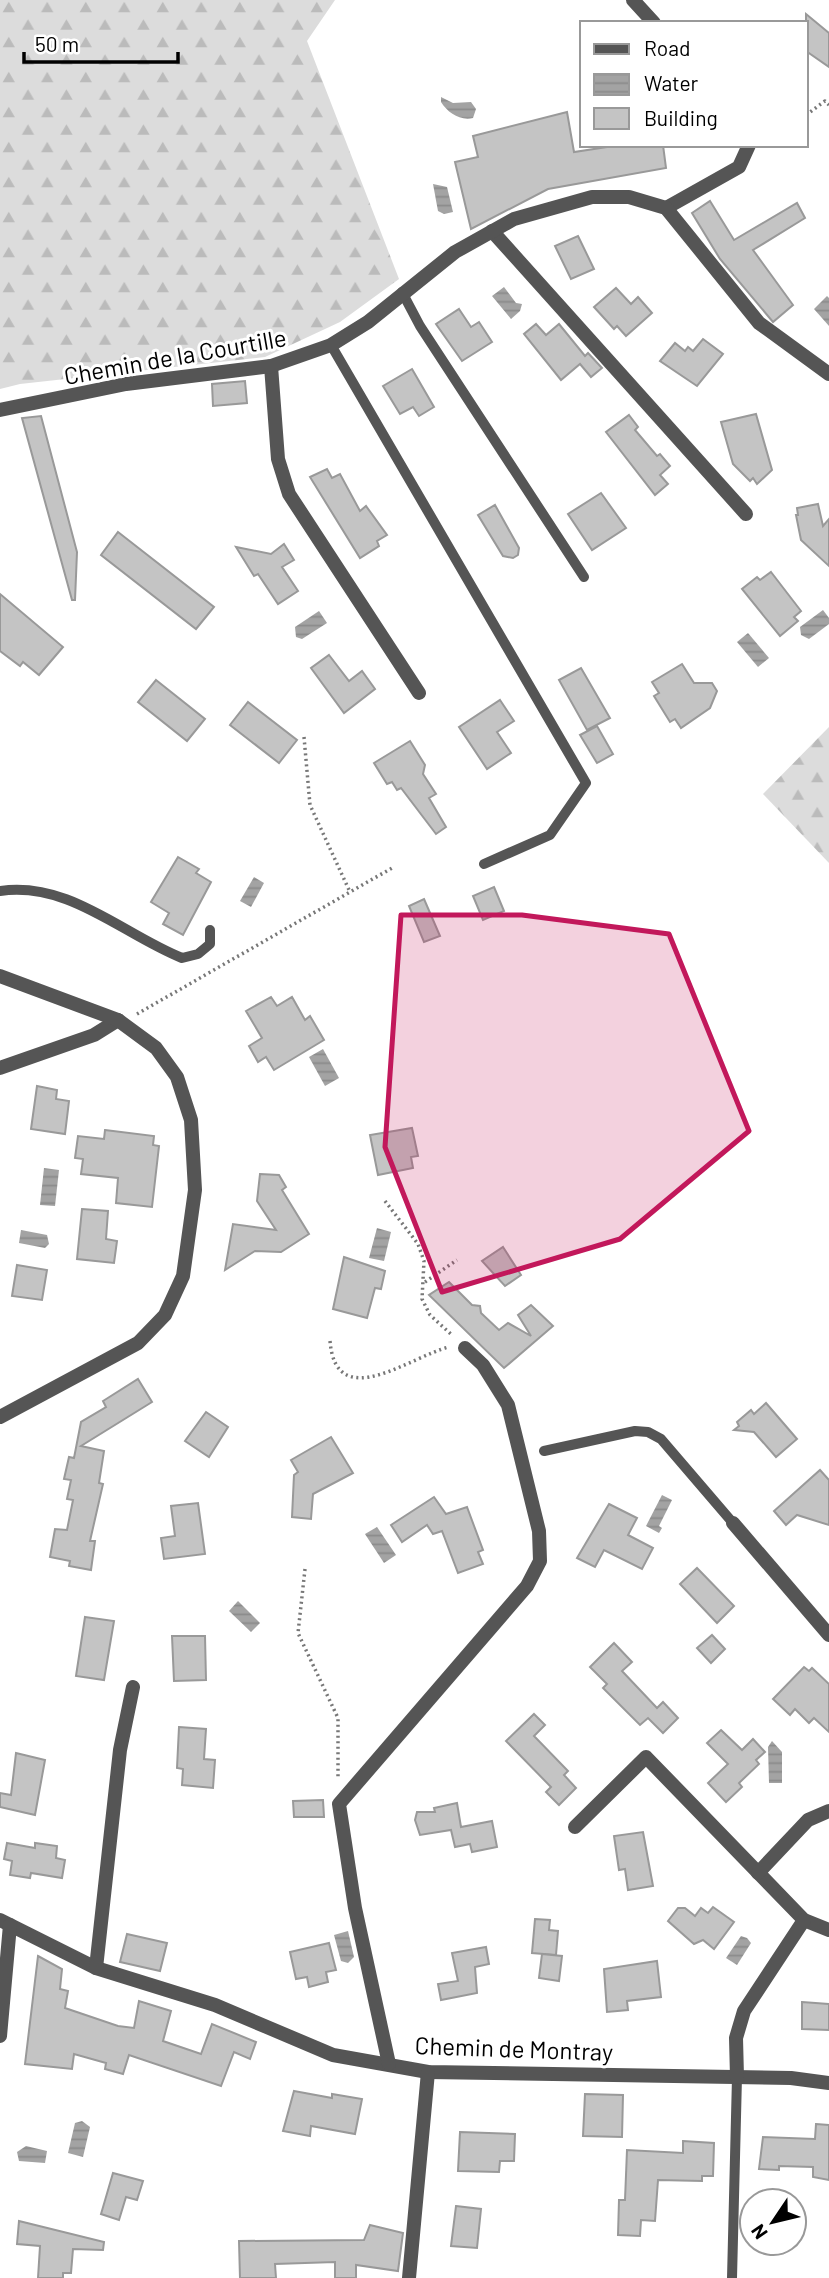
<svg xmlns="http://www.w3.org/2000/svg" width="829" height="2278" font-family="Barlow,sans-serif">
<defs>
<pattern id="forest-firs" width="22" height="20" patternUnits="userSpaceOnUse" patternTransform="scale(1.75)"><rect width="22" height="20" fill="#dcdcdc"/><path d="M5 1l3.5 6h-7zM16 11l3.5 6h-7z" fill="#bbb"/></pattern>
<pattern id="water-rules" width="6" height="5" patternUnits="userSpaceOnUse" patternTransform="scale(1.75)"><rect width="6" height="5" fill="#a3a3a3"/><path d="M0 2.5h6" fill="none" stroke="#8b8b8b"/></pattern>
</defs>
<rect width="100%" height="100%" fill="#fff"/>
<g fill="url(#forest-firs)">
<polygon points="0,0 335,0 307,41 399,279 340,322 265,357 20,384 0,389"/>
<polygon points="829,727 829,863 763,794"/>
</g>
<g fill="url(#water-rules)">
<path d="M441,97L453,103L471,102L476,109L473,118C460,121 448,113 441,102Z"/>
<polygon points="433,184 447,187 453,212 444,214 438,211"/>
<polygon points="504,287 516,303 522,304 520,311 511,319 492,296"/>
<polygon points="827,296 829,298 829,326 814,309"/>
<polygon points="823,610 829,618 829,624 809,639 801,635 800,627"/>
<polygon points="319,611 327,623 302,639 296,637 295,627"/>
<polygon points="748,633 769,658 758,667 737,642"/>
<polygon points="254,877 264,883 251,907 240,901"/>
<polygon points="323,1049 339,1078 325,1086 309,1057"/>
<polygon points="44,1168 59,1170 55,1206 40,1205"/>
<polygon points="377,1228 391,1232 384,1261 369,1258"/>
<polygon points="21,1230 47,1235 49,1244 45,1248 19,1243"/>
<polygon points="662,1495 672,1500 659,1526 662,1528 659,1533 646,1526"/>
<polygon points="377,1527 396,1555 384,1563 365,1534"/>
<polygon points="238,1601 260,1623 251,1632 229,1611"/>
<polygon points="772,1741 782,1752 782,1783 769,1783 768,1747"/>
<polygon points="348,1931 354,1957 348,1963 341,1961 334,1935"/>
<polygon points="741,1936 747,1938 751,1943 737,1965 726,1958"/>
<polygon points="82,2121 90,2127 83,2157 68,2153 75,2123"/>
<polygon points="26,2146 47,2151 45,2163 19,2161 17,2152"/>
</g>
<g fill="#c4c4c4" stroke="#999" stroke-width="2">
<polygon points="806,14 829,33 829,67 806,51"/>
<polygon points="567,112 574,152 620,145 663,145 666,168 548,189 471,229 455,162 478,157 473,136"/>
<polygon points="710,201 734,240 797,203 805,218 753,250 793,305 773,322 720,259 692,213"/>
<polygon points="578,236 594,269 571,279 555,246"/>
<polygon points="616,288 631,304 638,297 652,313 626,336 617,326 614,329 594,307"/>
<polygon points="459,309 471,327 479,322 492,342 462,361 436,324"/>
<polygon points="536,324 546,335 559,324 585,356 588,353 602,368 591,377 580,364 561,380 524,334"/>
<polygon points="703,339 723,354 697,386 660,361 675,343 685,351 688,347 693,351"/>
<polygon points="412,369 434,407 419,416 413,407 400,414 383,386"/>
<polygon points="245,381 247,403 213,406 212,384"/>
<polygon points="756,414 772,470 757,484 753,478 750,481 733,464 721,422"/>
<polygon points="629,415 638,427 635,430 657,456 660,454 670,466 660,475 668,484 655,495 606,432"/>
<polygon points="41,416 77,552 75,600 72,600 22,418"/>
<polygon points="327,469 332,478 340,474 360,511 366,506 387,535 377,541 379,546 360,558 310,477"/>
<polygon points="601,493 626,528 592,550 568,514"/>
<polygon points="818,504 823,526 829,519 829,566 801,540 796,515 798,515 797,508"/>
<polygon points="495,505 519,548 518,555 513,558 503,556 478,515"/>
<polygon points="118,532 214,607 196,629 101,555"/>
<polygon points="284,544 294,560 282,567 298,591 278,604 258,574 254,576 236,547 271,554"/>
<polygon points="771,572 801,611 794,617 798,621 780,636 742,589 757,577 760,580"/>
<polygon points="0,594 63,647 39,675 23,662 20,666 0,651"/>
<polygon points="329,655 349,681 362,671 375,689 344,713 311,668"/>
<polygon points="682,664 694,683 712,683 717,691 710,708 681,728 675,719 670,722 654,696 659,693 652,682"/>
<polygon points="581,668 610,718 587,730 559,680"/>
<polygon points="156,680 205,719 187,741 138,702"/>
<polygon points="500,700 514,721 497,732 511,753 487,769 459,727"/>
<polygon points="248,702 297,740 279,763 230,725"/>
<polygon points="597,726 613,754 597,763 580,735"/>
<polygon points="410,741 425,765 423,774 436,794 429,798 446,827 436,834 401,788 397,790 392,782 387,784 374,763"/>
<polygon points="178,857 199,869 196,873 211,882 183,935 163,924 169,913 151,902"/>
<polygon points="494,887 504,911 483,920 473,896"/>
<polygon points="424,899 440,936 424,942 409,906"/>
<polygon points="271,997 277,1006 292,997 305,1020 310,1016 324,1040 274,1070 266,1057 258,1062 249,1046 262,1038 246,1011"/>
<polygon points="37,1086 57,1090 56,1099 69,1101 65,1134 31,1129"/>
<polygon points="412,1128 418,1156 411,1157 413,1168 378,1175 370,1135"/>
<polygon points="105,1130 154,1136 153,1145 159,1146 152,1207 116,1203 118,1178 81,1174 83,1159 75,1158 78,1136 104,1139"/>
<polygon points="260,1174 279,1175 286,1187 282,1190 309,1234 281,1252 255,1251 225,1270 233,1224 276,1230 257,1201"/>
<polygon points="82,1209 108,1211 106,1239 117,1241 114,1263 77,1259"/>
<polygon points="503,1247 521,1275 505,1286 482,1261"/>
<polygon points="344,1257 385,1271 381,1289 375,1288 367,1318 333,1309"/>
<polygon points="17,1265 47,1270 42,1300 12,1296"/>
<polygon points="449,1282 472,1305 480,1306 481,1313 499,1330 508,1323 531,1336 518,1315 531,1305 553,1326 504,1368 429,1295"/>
<polygon points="138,1379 152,1402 81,1446 104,1451 99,1483 103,1484 90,1541 95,1541 91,1570 69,1566 70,1561 50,1557 55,1529 67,1530 73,1500 67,1499 71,1480 64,1479 69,1457 74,1458 81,1422 106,1407 103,1401"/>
<polygon points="766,1403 797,1439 776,1457 754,1432 734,1430 739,1426 737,1422 751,1410 754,1414"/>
<polygon points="206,1412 228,1427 209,1457 185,1441"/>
<polygon points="331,1437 353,1473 313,1494 311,1519 292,1517 294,1475 298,1472 291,1460"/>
<polygon points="820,1470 829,1480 829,1525 797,1515 786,1525 774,1511"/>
<polygon points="434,1497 446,1514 467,1507 483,1550 478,1552 483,1564 458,1573 442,1531 433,1534 427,1525 402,1542 391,1525"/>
<polygon points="198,1503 205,1554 164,1559 161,1538 175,1536 171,1506"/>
<polygon points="609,1504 637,1518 628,1535 653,1548 642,1569 604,1550 595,1567 577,1558"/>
<polygon points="697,1568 734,1606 717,1623 680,1584"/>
<polygon points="85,1617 114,1621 104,1680 76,1676"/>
<polygon points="712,1635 725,1649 711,1663 697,1648"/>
<polygon points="172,1636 205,1636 206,1680 174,1681"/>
<polygon points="614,1643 632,1662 622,1671 657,1708 663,1702 678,1718 663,1733 648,1718 640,1725 603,1688 607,1684 590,1667"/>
<polygon points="804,1667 809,1671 812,1668 829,1684 829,1732 814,1718 809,1723 795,1709 790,1715 773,1699"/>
<polygon points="534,1714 545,1725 534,1736 568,1771 564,1775 576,1788 559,1805 546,1792 551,1787 506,1741"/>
<polygon points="179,1727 206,1729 204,1759 215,1760 213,1788 182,1785 183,1769 177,1768"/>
<polygon points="721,1730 742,1750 753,1739 765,1752 756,1760 759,1764 739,1783 742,1787 726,1802 708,1783 728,1764 707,1743"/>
<polygon points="16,1753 45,1760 35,1815 0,1807 0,1793 11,1795"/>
<polygon points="323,1800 324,1817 294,1817 293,1801"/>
<polygon points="457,1803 461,1827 492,1821 497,1847 472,1852 470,1844 455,1847 451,1830 420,1835 415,1820 417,1812 435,1812 434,1808"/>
<polygon points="643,1832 653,1886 628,1890 625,1869 619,1870 614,1836"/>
<polygon points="7,1843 35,1848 35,1843 57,1846 56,1858 65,1860 62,1878 31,1873 30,1878 10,1875 12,1861 4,1859"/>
<polygon points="713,1907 734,1922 714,1949 703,1940 694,1944 668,1921 678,1908 685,1908 695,1916 701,1908 708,1913"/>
<polygon points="535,1919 550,1920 549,1930 558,1931 556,1955 532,1953"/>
<polygon points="127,1934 167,1943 160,1971 120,1962"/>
<polygon points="329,1943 336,1970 326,1972 328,1982 309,1987 307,1977 296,1979 290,1952"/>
<polygon points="486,1947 489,1964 475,1967 477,1993 441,2000 438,1984 458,1981 452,1953"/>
<polygon points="542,1954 562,1956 559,1981 539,1978"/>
<polygon points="38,1956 62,1969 60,1989 68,1991 65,2008 118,2026 134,2028 139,2001 171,2011 163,2041 201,2054 212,2024 256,2042 250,2059 234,2052 221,2086 129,2055 123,2074 105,2069 106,2063 74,2054 72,2069 25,2064"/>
<polygon points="657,1961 661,1997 627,2001 628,2010 607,2012 604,1969"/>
<polygon points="802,2002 829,2004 829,2030 802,2029"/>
<polygon points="294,2091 332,2098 332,2094 362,2099 355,2134 311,2126 310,2136 283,2131"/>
<polygon points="585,2094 623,2095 622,2137 583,2136"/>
<polygon points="816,2124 829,2125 829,2180 813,2177 813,2167 779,2166 779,2170 759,2169 763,2137 815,2139"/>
<polygon points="460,2132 515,2134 514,2161 500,2161 499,2172 458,2171"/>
<polygon points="683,2141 714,2143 713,2176 702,2176 702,2181 658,2180 655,2221 641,2220 640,2236 618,2235 619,2200 625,2200 627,2150 683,2153"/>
<polygon points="113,2173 143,2181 137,2200 126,2197 119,2220 101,2214"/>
<polygon points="456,2206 481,2209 477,2248 451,2246"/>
<polygon points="19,2221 104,2242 103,2250 73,2249 71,2273 63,2273 63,2278 38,2278 40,2246 17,2244"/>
<polygon points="370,2225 403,2233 398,2271 356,2265 356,2278 335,2278 335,2262 275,2264 276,2278 240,2278 239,2241 364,2240"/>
</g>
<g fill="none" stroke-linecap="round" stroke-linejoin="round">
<g stroke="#777" stroke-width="3.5" stroke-dasharray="2 3.5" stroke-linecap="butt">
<polyline points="806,115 825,101 829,105"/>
<polyline points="304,737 310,805 350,892"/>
<polyline points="137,1014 392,868"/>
<polyline points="385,1201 418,1244 424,1261 422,1299 430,1315 453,1336"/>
<polyline points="425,1282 457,1260"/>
<path d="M330,1341C336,1415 411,1356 449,1347"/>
<polyline points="305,1569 298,1633 338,1718 338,1778"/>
</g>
<g stroke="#555" stroke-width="10">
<polyline points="402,292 420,326 584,577"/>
<polyline points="331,345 586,783 550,835 484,864"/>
<path d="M0,891C69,881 122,934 182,958L198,954L210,944V930"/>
<polyline points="544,1451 635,1431 648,1432 661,1439 733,1523"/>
<polyline points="732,2278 737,2077"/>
</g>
<g stroke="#555" stroke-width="14">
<polyline points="633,0 654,23"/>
<polyline points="666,208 739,167 749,145"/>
<polyline points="492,231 746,514"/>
<polyline points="271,366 278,459 289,494 419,693"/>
<polyline points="0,410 126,384 271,366 331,345 368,322 455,252 514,219 592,197 629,197 666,208 759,323 829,374"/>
<polyline points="0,1068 94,1035 118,1020"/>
<polyline points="733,1523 829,1635"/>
<polyline points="575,1827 646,1757 804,1920 829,1930"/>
<polyline points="758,1873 808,1820 829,1811"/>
<polyline points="0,1920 96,1968 215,2005 333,2055 428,2072 791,2078 829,2083"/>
<polyline points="96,1968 120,1750 133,1687"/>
<polyline points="0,2036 10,1925"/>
<polyline points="389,2064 355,1908 339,1804 527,1586 540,1561 539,1531 508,1405 483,1365 465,1348"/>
<polyline points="737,2077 736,2038 744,2011 804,1920"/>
<polyline points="409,2278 428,2072"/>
</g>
<polyline stroke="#555" stroke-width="14" points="0,976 118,1020 156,1048 177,1077 191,1120 195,1190 183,1276 165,1315 138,1343 0,1417"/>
</g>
<path fill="#c2185b" fill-opacity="0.2" stroke="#c2185b" stroke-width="5" stroke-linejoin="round" d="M401,915H522L669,934L749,1131L620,1239L442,1292L385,1147Z"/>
<g text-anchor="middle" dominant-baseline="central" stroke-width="6" stroke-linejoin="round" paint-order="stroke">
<g font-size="24" fill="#000" stroke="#fff">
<text transform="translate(175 356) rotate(-10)">Chemin de la Courtille</text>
<text transform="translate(514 2048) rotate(2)">Chemin de Montray</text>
</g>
</g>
<rect x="580" y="21" width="228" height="126" fill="#ffffff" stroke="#999999" stroke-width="2"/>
<rect x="594" y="44" width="35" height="10" fill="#555555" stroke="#999999" stroke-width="2"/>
<text x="644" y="56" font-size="21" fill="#000000">Road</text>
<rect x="594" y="74" width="35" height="21" fill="url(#water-rules)" stroke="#999999" stroke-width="2"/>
<text x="644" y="91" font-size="21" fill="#000000">Water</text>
<rect x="594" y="108" width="35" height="21" fill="#c4c4c4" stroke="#999999" stroke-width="2"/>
<text x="644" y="126" font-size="21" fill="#000000">Building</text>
<g transform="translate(773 2222) rotate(235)"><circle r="33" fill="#ffffff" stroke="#999999" stroke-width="2"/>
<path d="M0-5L12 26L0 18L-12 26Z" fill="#000000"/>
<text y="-10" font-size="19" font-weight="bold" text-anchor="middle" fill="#000000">N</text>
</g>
<path d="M24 52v10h154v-10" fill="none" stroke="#000000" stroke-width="3.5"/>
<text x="35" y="52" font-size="21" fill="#000000" stroke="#ffffff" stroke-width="5" paint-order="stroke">50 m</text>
</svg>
